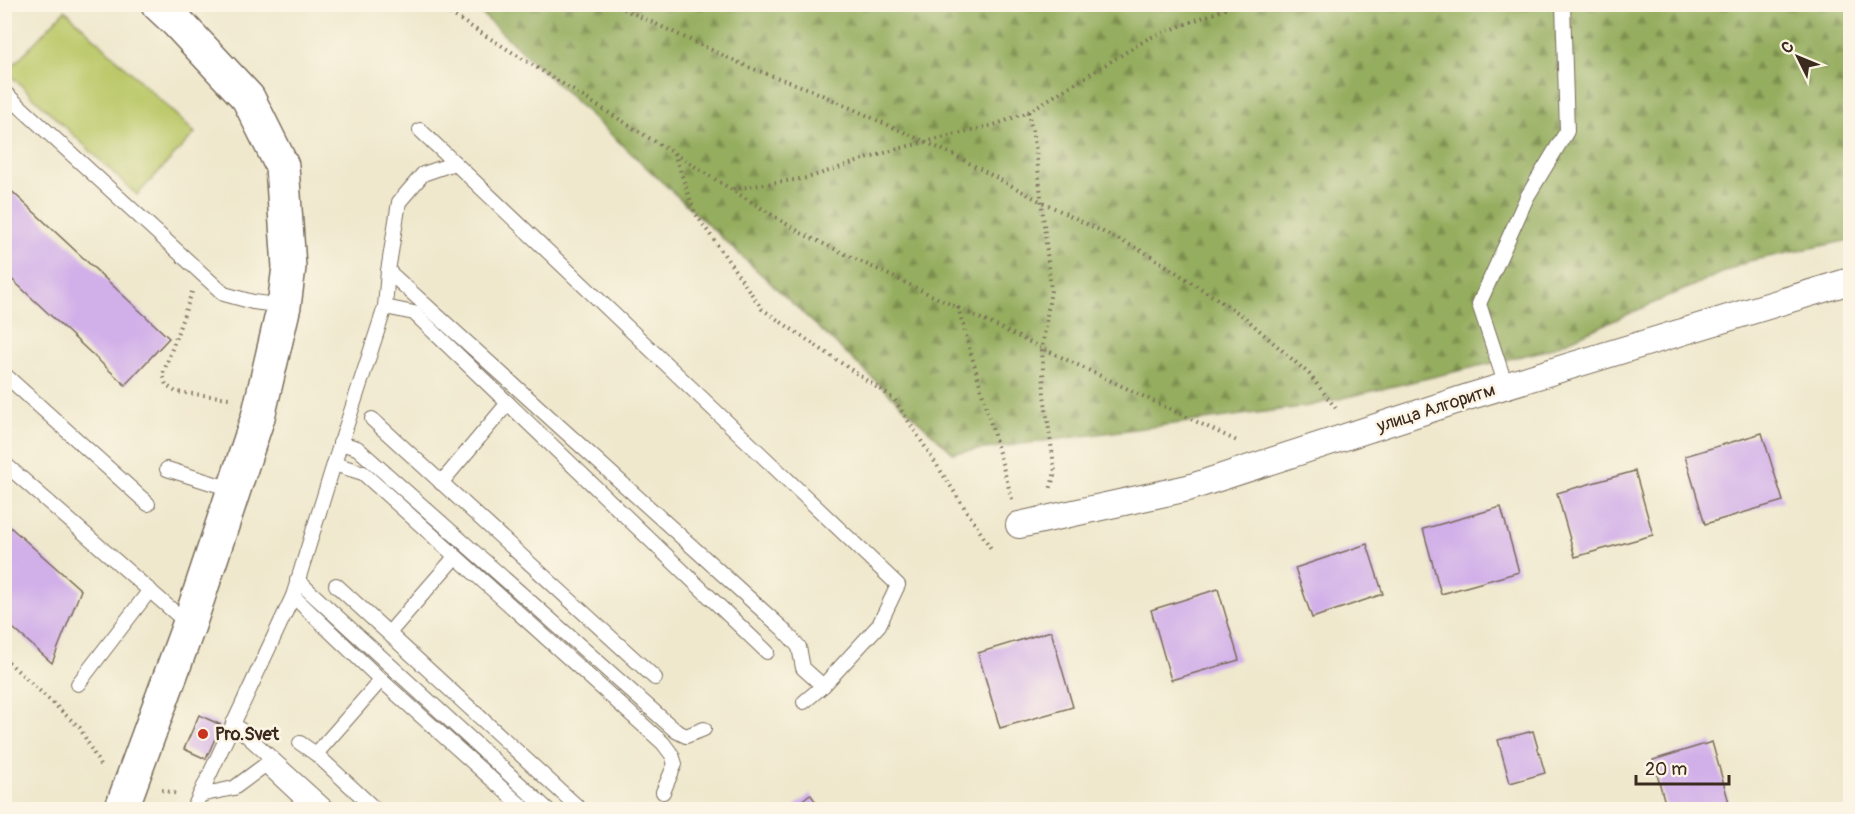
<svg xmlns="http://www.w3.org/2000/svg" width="1855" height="814" font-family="Pangolin,sans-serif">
<defs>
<pattern id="forest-firs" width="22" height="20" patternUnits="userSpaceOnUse" patternTransform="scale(1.5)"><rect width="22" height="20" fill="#95ad5f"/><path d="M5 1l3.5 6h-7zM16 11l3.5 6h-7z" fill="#7b8d4e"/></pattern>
</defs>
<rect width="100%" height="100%" fill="#fcf5e5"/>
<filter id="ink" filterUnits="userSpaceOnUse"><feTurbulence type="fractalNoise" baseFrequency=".0167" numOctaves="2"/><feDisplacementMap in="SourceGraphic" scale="12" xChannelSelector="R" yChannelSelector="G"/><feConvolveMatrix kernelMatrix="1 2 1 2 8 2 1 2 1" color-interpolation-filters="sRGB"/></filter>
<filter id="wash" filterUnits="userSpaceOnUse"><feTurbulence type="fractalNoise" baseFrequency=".008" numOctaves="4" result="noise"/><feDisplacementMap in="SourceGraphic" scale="24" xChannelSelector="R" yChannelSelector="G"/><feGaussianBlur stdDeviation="1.35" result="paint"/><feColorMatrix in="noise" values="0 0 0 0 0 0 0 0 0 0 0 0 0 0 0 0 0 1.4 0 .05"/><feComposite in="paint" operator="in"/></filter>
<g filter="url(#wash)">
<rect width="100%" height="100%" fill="#efe8cd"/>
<polygon fill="url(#forest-firs)" stroke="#686c3e" stroke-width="1.5" points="472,5 1850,5 1850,240 1749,261 1547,350 1309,406 953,453"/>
<polygon fill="#bcc96b" stroke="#7c7a44" stroke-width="1.5" points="65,10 195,133 137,195 7,72"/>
<g id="blocks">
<g fill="#d1afe9">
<polygon points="4,184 169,338 125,385 4,272"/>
<polygon points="1762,433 1783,501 1705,524 1685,456"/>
<polygon points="1635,471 1653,535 1575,557 1557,493"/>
<polygon points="1501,507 1519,572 1441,594 1423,529"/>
<polygon points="9,526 81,590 52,663 4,620 4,530"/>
<polygon points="1367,544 1383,594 1312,618 1295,568"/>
<polygon points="1218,589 1239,660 1171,680 1151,610"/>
<polygon points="1051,631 1073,707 1000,728 978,653"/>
<polygon points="199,715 221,725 206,759 184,749"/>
<polygon points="1533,731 1545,773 1510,783 1498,740"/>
<polygon points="1712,742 1730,806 1719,810 1667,810 1653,760"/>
<polygon points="810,794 822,810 790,810"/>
</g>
</g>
</g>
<g filter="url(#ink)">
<use href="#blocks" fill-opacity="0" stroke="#7a6c5b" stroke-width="1.5"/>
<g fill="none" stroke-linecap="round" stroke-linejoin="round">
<defs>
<g id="service">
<polyline points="4,92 224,294 253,302 284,306"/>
<polyline points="420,130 455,163"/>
<polyline points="388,271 783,629 799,647 803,668 823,686 804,702"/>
<polyline points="385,307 414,313 767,652"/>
<polyline points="4,374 148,504"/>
<polyline points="1506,386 1479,304 1527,197 1567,131 1563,4"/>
<polyline points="372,419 655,678"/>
<polyline points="340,443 357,448 676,731 686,736 704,729"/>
<polyline points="4,463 188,624"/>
<polyline points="334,464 363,473 663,743 672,755 675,764 663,792"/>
<polyline points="167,469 234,490"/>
<polyline points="441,483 508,403"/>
<polyline points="297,580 548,810"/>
<polyline points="336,585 581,810"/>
<polyline points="293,596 381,680 526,810"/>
<polyline points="389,633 455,557"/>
<polyline points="78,684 150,590"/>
<polyline points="233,723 329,810"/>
<polyline points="300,743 316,754 381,680"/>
<polyline points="316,754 376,810"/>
<polyline points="200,795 234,788 265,765 313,810"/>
<polyline points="193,810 293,596 334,464 385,307 388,271 399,202 423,174 455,163 898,585 879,625 823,686"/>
</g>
<polyline id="minor" points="1019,525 1188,488 1468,397 1850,281"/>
<polyline id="tertiary" points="121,810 189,625 258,417 284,306 289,267 282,166 248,98 177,22 158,4"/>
</defs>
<use href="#service" stroke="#7a6c5b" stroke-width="16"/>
<use href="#minor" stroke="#7a6c5b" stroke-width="28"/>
<use href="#tertiary" stroke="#7a6c5b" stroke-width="36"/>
<g stroke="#7a6c5b" stroke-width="4" stroke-dasharray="1.5 4.5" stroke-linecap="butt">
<polyline points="435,4 801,233 1237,441"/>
<polyline points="613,4 748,67 809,89 954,155 1040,201 1148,254 1243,316 1309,374 1338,411"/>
<polyline points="1028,112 1036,150 1051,290 1042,348 1044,395 1055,472 1050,490"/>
<polyline points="674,153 695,213 762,309 894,399 992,550"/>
<polyline points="733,189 807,178 897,149 997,124 1028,112 1149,38 1238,4"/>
<polyline points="192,292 163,374 166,385 176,392 229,398"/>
<polyline points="958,307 1012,499"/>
<polyline points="4,658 80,728 102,769"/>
<polyline points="162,790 178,794"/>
</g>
<use href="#service" stroke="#fff" stroke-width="14"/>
<use href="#minor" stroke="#fff" stroke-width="26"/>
<use href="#tertiary" stroke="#fff" stroke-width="33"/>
</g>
</g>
<circle fill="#c8321e" stroke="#fcf5e5" stroke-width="2" cx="203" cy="734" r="6"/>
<g text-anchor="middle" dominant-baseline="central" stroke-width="5" stroke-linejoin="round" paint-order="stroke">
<g font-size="18" fill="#3b2a1e" stroke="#fcf5e5">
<text transform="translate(1436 408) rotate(-18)">улица Алгоритм</text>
</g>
<g font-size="18" font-weight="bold" fill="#3b2a1e" stroke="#fcf5e5" text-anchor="start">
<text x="215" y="734">Pro.Svet</text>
</g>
</g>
<rect width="1855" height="814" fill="none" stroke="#fcf5e5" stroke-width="24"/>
<g transform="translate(1798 57) rotate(313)" stroke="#fcf5e5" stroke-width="4.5" paint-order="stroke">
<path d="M0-4.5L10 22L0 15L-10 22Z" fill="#3b2a1e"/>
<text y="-9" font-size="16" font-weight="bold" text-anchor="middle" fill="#3b2a1e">С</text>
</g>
<path d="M1636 775v9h93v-9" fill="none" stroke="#3b2a1e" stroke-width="3"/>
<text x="1645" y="775" font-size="18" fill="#3b2a1e" stroke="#fcf5e5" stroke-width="4.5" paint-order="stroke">20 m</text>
</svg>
